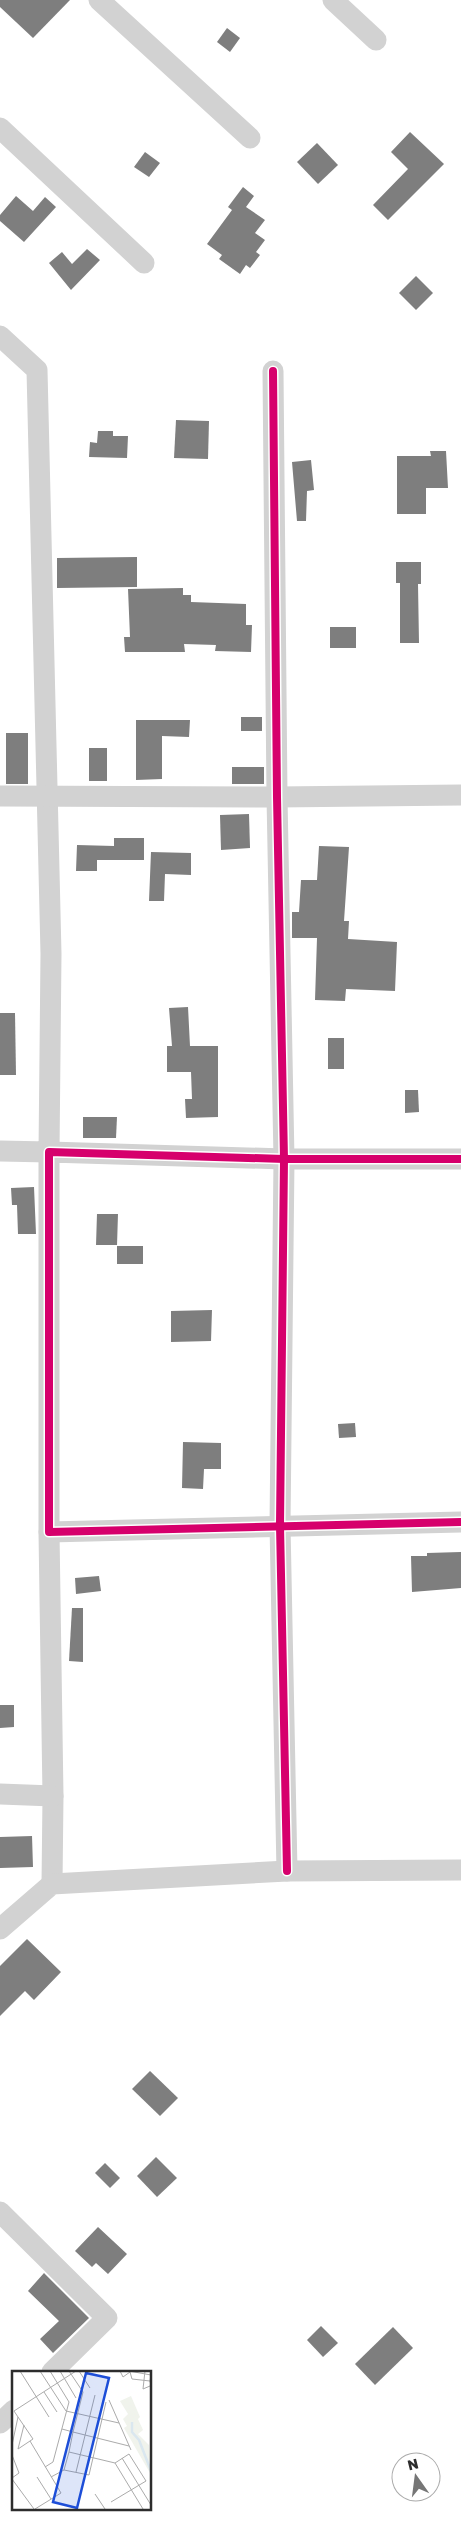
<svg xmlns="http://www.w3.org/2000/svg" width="461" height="2522" font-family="'Golos Text',sans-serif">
<rect width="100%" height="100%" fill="#fff"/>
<g fill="#7e7e7e">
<polygon points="0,0 70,0 33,38 0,7"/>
<polygon points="227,28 240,38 230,52 217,42"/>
<polygon points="410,132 444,164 388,220 373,205 408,169 391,152"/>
<polygon points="317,143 338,165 318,184 297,162"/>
<polygon points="145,152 160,163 149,177 134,167"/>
<polygon points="243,187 254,196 246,207 265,220 255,233 265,240 256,252 260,255 250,268 246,265 240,274 219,259 222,255 207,244 232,210 228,207"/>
<polygon points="16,196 33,211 45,197 56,207 24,242 0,221 0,215"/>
<polygon points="87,249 100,260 71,290 49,263 62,252 72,264"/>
<polygon points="416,276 433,293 416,310 399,293"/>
<polygon points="176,420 209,421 208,459 174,458"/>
<polygon points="98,431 113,431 113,436 128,436 127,458 89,457 90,442 97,443"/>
<polygon points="430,451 446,451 448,488 426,488 426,514 397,514 397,456 431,456"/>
<polygon points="311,460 314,490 307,491 306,521 297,521 292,462"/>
<polygon points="137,557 137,587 57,588 57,558"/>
<polygon points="396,562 421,562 421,584 418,584 419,643 400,643 400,583 396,583"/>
<polygon points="183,588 183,595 191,595 191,602 246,604 246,625 252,625 251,652 215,651 216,645 184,644 185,652 125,652 124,637 130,637 128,589"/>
<rect x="330" y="627" width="26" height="21"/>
<rect x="241" y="717" width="21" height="14"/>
<polygon points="136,720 190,720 189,737 162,736 162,779 136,780"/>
<rect x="6" y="733" width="22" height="51"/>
<rect x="89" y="748" width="18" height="33"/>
<rect x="232" y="767" width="32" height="17"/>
<polygon points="249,814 250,848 221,850 220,815"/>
<polygon points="114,838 144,838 144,860 97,860 97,871 76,871 77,845 114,846"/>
<polygon points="319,846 349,847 344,921 349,921 348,939 397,942 395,991 346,989 345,1001 315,1000 317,938 292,938 292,912 299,912 301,880 317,880"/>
<polygon points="151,852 191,853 191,875 165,874 164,901 149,901"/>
<polygon points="188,1007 190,1046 218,1046 218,1117 186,1118 185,1099 192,1099 191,1072 167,1072 167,1046 172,1046 169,1008"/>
<polygon points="0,1013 15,1013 16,1075 0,1075"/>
<rect x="328" y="1038" width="16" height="31"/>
<polygon points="405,1090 418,1090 419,1112 405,1113"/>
<polygon points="83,1117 117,1117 116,1138 83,1138"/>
<polygon points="34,1187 36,1234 18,1234 17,1205 12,1205 11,1188"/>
<polygon points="97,1214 118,1214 117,1245 96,1245"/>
<rect x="117" y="1246" width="26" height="18"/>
<polygon points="212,1310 211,1341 171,1342 171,1311"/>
<polygon points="355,1423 356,1437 339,1438 338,1424"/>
<polygon points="183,1442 221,1443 221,1469 204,1469 203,1489 182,1488"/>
<polygon points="461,1552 461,1588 412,1592 411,1556 427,1556 427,1553"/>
<polygon points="99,1576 101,1591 76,1594 75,1578"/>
<polygon points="72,1608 83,1608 83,1662 69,1661"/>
<polygon points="0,1705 14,1705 14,1727 0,1728"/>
<polygon points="32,1836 33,1867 0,1868 0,1837"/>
<polygon points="27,1939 61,1972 34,2000 25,1991 0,2016 0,1966"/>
<polygon points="150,2071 178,2098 160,2116 132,2089"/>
<polygon points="156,2157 177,2178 157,2197 137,2176"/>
<polygon points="105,2163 120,2178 110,2188 95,2173"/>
<polygon points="98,2227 127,2254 108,2274 96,2263 92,2267 75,2251"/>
<polygon points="44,2273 89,2318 53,2353 40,2339 59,2321 28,2291"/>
<polygon points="321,2326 338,2343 323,2357 307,2340"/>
<polygon points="393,2327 413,2348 375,2385 355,2364"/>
</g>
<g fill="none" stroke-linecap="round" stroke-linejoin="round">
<g stroke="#d2d2d2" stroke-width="21">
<polyline points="99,0 250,138"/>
<polyline points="333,0 376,40"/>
<polyline points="0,128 144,263"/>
<polyline points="0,336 37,370 51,954 49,1152 0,1151"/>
<polyline points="273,371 277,797 284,1159 280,1525 287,1871"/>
<polyline points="0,796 277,797 461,795"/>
<polyline points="461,1159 284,1159 49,1152 49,1532 461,1522"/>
<polyline points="49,1532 53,1796 52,1884"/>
<polyline points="0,1794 53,1796"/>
<polyline points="0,1929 52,1884 287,1871 461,1870"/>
<polyline points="0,2212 107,2318 52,2372"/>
<polyline points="0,2423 14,2410"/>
</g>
<defs>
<g id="cycleway">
<polyline points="273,371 277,797 284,1159 280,1525 287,1871"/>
<polyline points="461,1159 284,1159 49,1152 49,1532 461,1522"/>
</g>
</defs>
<use href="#cycleway" stroke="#fff" stroke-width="11"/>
<use href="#cycleway" stroke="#d6006c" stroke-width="8"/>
</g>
<g transform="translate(12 2371)">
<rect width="139" height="139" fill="#fff"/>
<path d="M119,25L128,46L126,48L131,59L126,63L137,74L138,102L112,57L115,55L111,48L116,43L108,30Z" fill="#f0f3ec"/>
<path fill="none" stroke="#dae7ef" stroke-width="2.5" d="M120,51V61L127,69L139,100"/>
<path fill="none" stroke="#ababab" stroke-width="1" d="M8,0L37,46M28,0L54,40L107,52M48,0L64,27M67,0L78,17M108,0L111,6L118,1L120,8L138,10L139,15M117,0L139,4L138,10M133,0L131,18L138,15M32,21L45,41M97,29L119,79M50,58L61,61L71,21L57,0M18,70L49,122L23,138M0,74L6,46L2,40L64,0M6,78L21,68L6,46M6,78L12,54M0,84L7,102L0,107M110,87L139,134M103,92L131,138M33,96L41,91L57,31L38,0M52,99L57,81M64,101L83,24M25,106L39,128M39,106L52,99L77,104L94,31M0,108L22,138M83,123L93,138M99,131L134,110L117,83L103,92L57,81L61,61L117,75"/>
<path fill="#1d4ed8" fill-opacity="0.15" stroke="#1d4ed8" stroke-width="2.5" d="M74,2L97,7L65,137L41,131Z"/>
<rect width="139" height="139" fill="none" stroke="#2d2d2d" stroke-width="2.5"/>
</g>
<g transform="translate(416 2477) rotate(346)"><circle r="24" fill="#ffffff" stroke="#ababab"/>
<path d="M0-4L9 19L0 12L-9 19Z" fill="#767676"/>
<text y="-8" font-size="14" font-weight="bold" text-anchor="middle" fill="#2d2d2d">N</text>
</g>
</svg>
